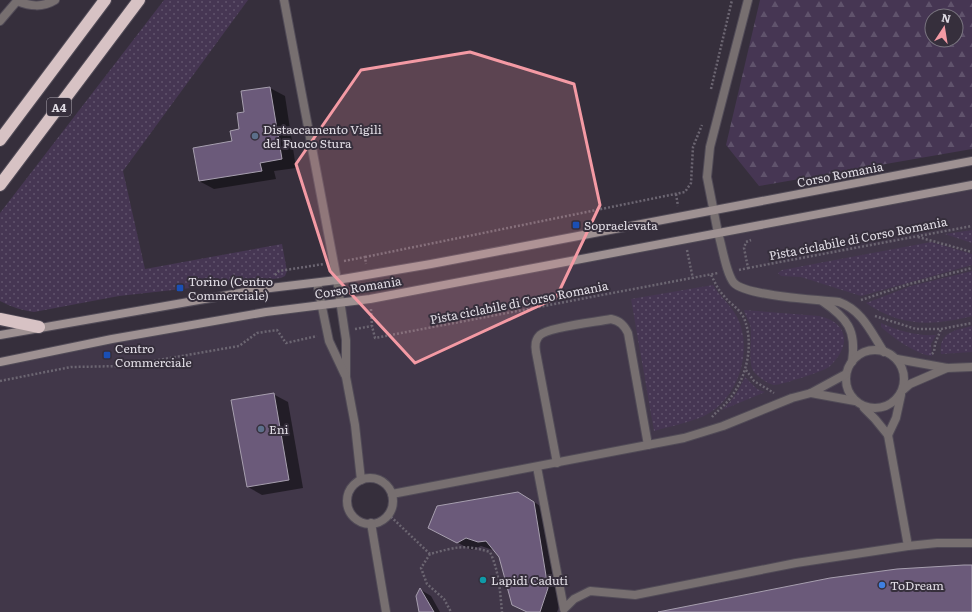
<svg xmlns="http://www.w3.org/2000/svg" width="972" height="612" font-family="Literata,serif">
<defs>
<pattern id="grass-dots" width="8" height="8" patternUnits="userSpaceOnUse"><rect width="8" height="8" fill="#463653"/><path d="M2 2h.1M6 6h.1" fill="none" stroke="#60536c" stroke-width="1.8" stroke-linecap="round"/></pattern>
<pattern id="forest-firs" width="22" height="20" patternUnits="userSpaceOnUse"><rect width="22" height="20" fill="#463653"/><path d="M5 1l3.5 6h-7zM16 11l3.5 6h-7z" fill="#60536c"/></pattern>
</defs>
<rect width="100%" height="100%" fill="#362f3c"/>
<path fill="#413749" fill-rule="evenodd" d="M972,185V612H0V362L321,305L327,334L346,376L341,302ZM371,478L384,483L392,494V501L388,514L383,519L371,523L357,520L352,515L347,501L352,486L361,480Z"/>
<g fill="url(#grass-dots)">
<path d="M164,0H248L123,171L145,269L282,244L287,271L285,276L281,278L119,296L34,312C21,310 11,307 0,301V213Z"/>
<polygon points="972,230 972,243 945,234"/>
<polygon points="931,242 972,254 972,265 861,296 801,277 781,276 778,273 782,270"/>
<path d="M972,271V316C933,326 901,327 866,303L911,286Z"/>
<path d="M713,285C720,297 731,305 737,317C754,350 738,400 704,416C688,423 671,426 654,431L631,299Z"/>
<path d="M744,310L819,316C850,323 851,347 829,367C824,371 781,385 774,385C768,384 758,377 754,372C747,363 753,337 750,324C748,320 745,315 744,310Z"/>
<path d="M881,323C898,331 917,336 936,335L931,344L932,356C917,355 892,337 881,327Z"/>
<path d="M972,326V352L941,354C938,332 956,330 972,326Z"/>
<path d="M745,377L757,389L765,392L722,410C733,400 739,390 745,377Z"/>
</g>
<path fill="url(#forest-firs)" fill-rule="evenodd" d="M760,0H972V149L759,186L726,145ZM932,16H956V40H932Z"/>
<g fill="#0007">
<polygon points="270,88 285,96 296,168 274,171 276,179 214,189 199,181 233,142 241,130 246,113 242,92"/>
<polygon points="273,394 288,402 303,488 262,495 248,487"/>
<polygon points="533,501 548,512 563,597 557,612 527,612 513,604 500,556 493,550 481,546 472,550 444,536"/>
<polygon points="421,590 431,596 440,612 420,612"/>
</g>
<g fill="#6b5a7a" stroke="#a79faf">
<polygon points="270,87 282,159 260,163 262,171 199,181 193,148 232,141 230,131 239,129 237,113 244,112 241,91"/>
<polygon points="274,393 289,480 247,487 231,400"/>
<polygon points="518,492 534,502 548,588 540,612 527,612 512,605 499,557 486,541 478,542 466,538 457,543 428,528 437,506"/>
<polygon points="964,565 972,565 972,612 658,612 830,578 897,569"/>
<polygon points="420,588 434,612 419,612 416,596"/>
</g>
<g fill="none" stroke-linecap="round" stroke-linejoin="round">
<defs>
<g id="service">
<polyline points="284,0 337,280"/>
<path d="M0,21L17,1C30,6 42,8 55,0"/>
<path d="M718,233C722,245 726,274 734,283C746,296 818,300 839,302C862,310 871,332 884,352"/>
<path d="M822,301C847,318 857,330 852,362"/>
<circle cx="875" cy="379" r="29"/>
<polyline points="897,359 947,368 972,367"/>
<polyline points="903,390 910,384 947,368"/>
<polyline points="811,393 855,401"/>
<polyline points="864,408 875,419 888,435 908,546"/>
<polyline points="888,435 896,418 901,395"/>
<path d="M557,463L536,352C535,345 535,340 540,335C549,327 597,322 611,319C620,321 624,325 628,333L648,445"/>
<polyline points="537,467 564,609 574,599 590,591 635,595 796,563 908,546 937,543 972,543"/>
<polyline points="392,494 684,438 723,426 792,398 811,393 846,374"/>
</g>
<g id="minor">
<polyline points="718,233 707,177 710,147 748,0"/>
<polyline points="337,280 346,340 346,377 355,425 361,480"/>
<polyline points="317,283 329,341 345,375"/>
<circle cx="370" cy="501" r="23"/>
<polyline points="371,523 386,612"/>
</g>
<g id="secondary">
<polyline points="0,335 262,289 337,280 431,264 972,161"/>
<polyline points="0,362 112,339 266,312 370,299 972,185"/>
</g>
<g id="motorway">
<polyline points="0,140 105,0"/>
<polyline points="0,185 139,0"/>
<polyline points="0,319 39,327"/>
</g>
</defs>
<use href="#service" stroke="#514b57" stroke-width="10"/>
<use href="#minor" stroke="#514b57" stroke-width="10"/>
<use href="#secondary" stroke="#514b57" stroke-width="10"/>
<use href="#motorway" stroke="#514b57" stroke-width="14"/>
<g stroke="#6c6672" stroke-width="2.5" stroke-dasharray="2 2" stroke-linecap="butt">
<polyline points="711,89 732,0"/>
<polyline points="676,194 678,206"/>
<polyline points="918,237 972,252"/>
<polyline points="687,250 693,279"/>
<polyline points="365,257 685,192 691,183 693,147 702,125"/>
<polyline points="344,261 365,257 366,264"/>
<polyline points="748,268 972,226"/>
<polyline points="739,270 748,268 744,248 746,242 751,240"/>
<polyline points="275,275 279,271 324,264"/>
<path d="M711,275C715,282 718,290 724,296C730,304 739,308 744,318C755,345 746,381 727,402C723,407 717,411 712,417"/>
<polyline points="861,300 909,284 972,268"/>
<polyline points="371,309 372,326"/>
<polyline points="875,316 916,329 941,329 972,323"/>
<polyline points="355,329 372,326 375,338 718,273"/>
<polyline points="932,354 934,352 935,344 941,329"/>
<polyline points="746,370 754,381 774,393"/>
<polyline points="0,381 71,367 124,366 239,346 257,333 277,330 286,343 317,336"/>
<path d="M388,514L430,554C456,547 464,544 490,552C499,571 500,591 502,612"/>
<polyline points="430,554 421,568 427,584 444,599 451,612"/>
</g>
<use href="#service" stroke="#776f70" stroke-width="8"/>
<use href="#minor" stroke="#776f70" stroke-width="8"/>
<use href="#secondary" stroke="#9e9192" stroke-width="8"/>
<use href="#motorway" stroke="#d7c2c4" stroke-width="12"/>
</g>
<path fill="#f49aa4" fill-opacity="0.2" stroke="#f49aa4" stroke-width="3" stroke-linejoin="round" d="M470,52L574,84L600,205L556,298L415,363L330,271L296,164L361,70Z"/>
<g fill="#5c6f8a" stroke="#362f3c" stroke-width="1.5">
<circle cx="255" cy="136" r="4"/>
<circle cx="261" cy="429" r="4"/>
</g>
<g fill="#1a4fb4" stroke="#362f3c" stroke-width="1.5">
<rect x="572" y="221" width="8" height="8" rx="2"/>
<rect x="176" y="284" width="8" height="8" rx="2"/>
<rect x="103" y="351" width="8" height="8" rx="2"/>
</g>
<circle fill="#0f9aa8" stroke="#362f3c" stroke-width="1.5" cx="483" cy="580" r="4"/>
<circle fill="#3f7fe0" stroke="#362f3c" stroke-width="1.5" cx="882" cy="585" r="4"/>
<g text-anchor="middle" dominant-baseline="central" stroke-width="4" stroke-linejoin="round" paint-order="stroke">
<rect fill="#362f3c" stroke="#aea9b2" stroke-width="1" x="47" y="98" width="24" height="18" rx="3"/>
<g font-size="11" font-weight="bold" fill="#e1dde5">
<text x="59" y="107">A4</text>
</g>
<g font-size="12" fill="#e1dde5" stroke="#362f3c" text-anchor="start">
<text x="263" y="129">Distaccamento Vigili<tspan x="263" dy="14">del Fuoco Stura</tspan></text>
<text x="584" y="225">Sopraelevata</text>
<text x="188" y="281">Torino (Centro<tspan x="188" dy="14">Commerciale)</tspan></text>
<text x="115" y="348">Centro<tspan x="115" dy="14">Commerciale</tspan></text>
<text x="269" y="429">Eni</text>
<text x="491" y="580">Lapidi Caduti</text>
<text x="890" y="585">ToDream</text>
</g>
<g font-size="12" fill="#e1dde5" stroke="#362f3c">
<text transform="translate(840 174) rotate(-11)">Corso Romania</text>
<text transform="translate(858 238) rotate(-11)">Pista ciclabile di Corso Romania</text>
<text transform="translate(358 287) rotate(-9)">Corso Romania</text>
<text transform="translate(519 302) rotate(-11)">Pista ciclabile di Corso Romania</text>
</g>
</g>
<g transform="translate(944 28) rotate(12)"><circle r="19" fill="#362f3c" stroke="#7a7580"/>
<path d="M0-3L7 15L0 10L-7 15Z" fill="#f49aa4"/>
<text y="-6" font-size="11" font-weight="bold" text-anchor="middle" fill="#e1dde5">N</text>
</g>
</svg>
